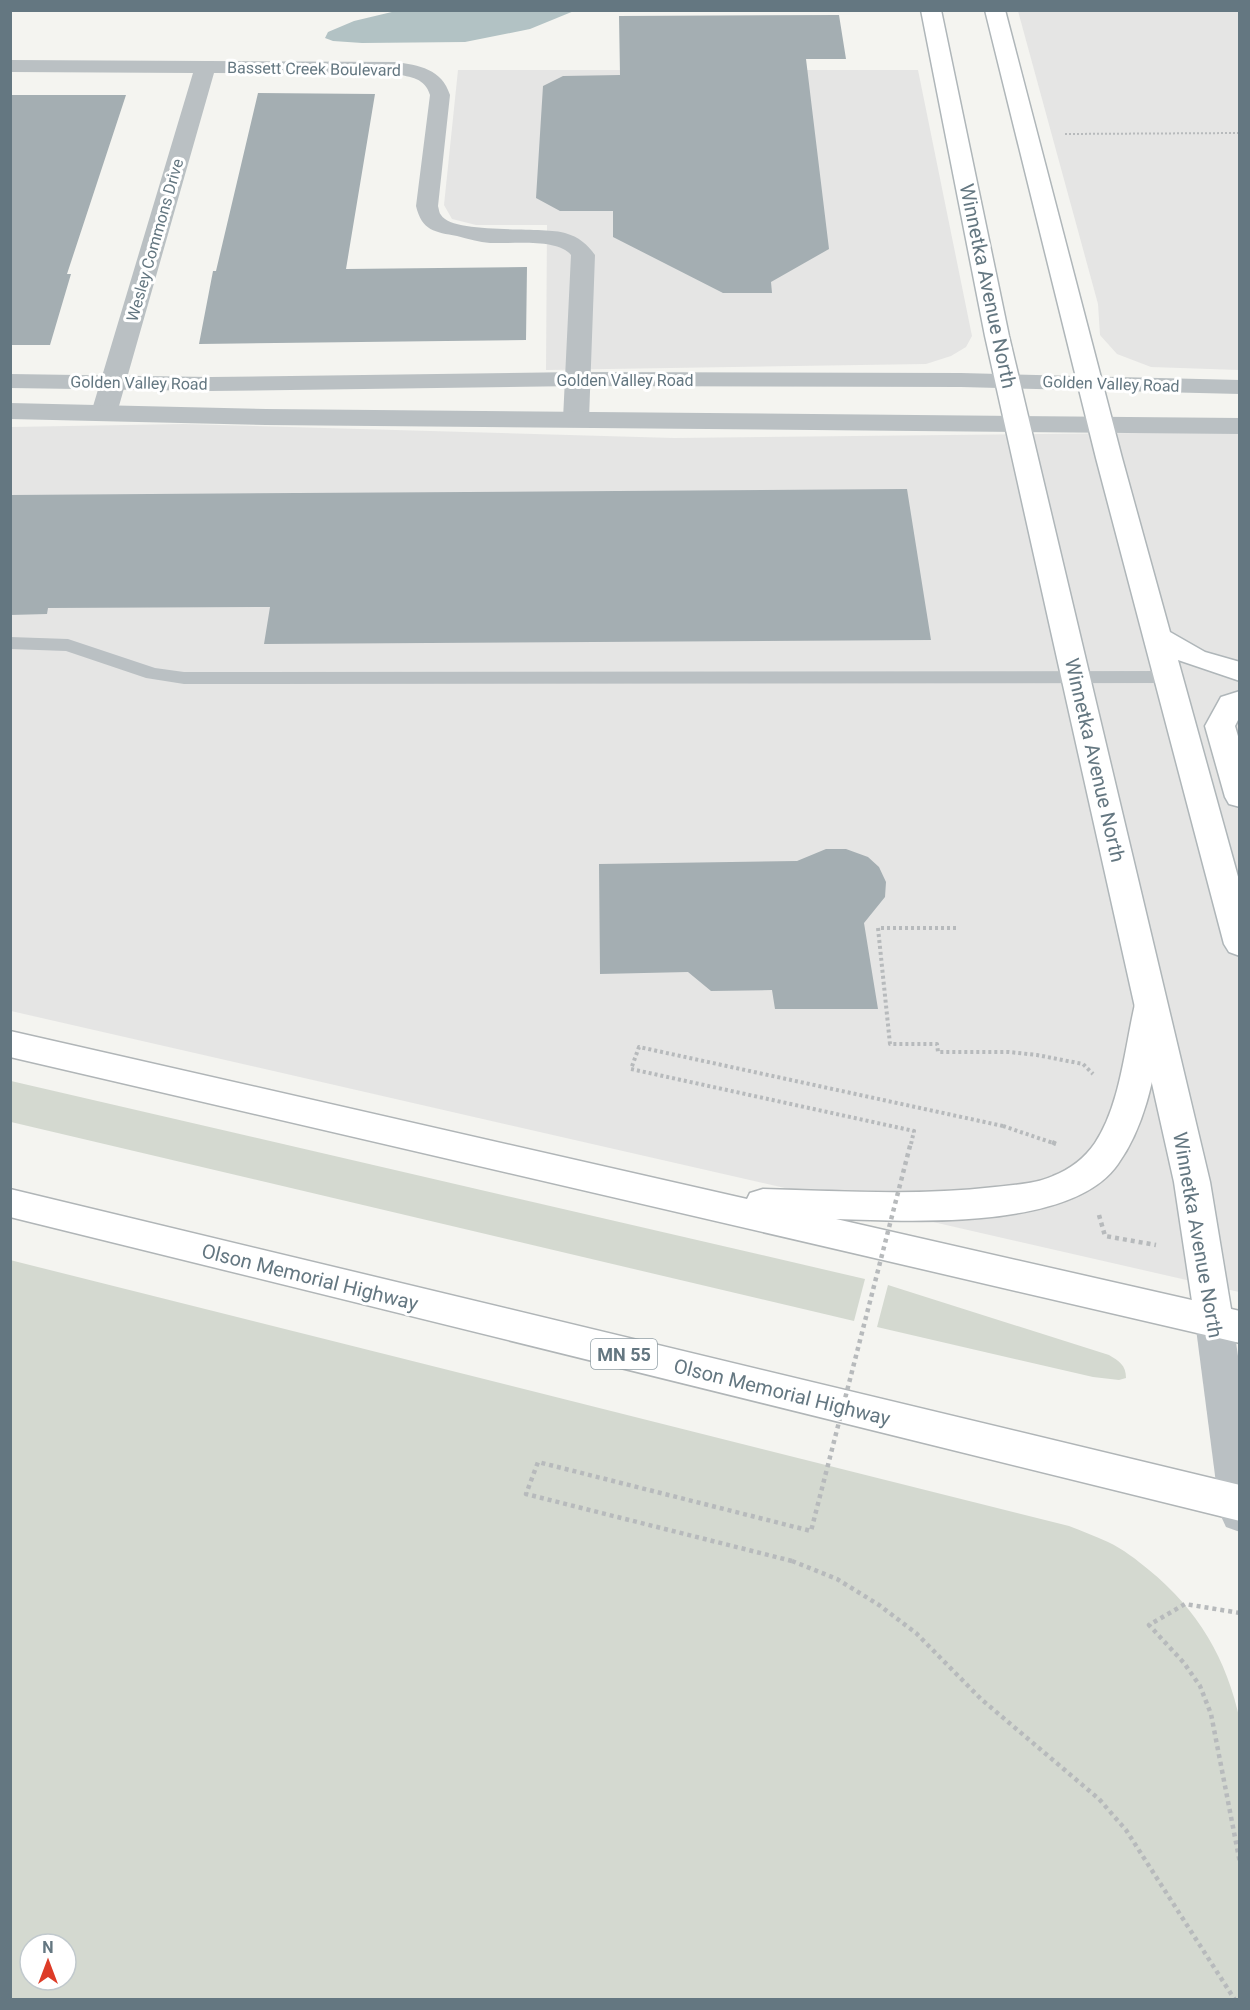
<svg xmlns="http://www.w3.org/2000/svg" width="1250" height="2010" font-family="Roboto,sans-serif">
<rect width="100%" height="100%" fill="#f4f4f0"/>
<g fill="#e5e5e4">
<polygon points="1018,11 1239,11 1239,370 1151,367 1117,354 1100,335 1098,304"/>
<polygon points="458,70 918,70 972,336 966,347 951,356 926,364 546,370 547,225 476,225 452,219 444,205"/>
<polygon points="183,424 674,438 1239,432 1239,1292 11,1011 11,427"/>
</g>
<g fill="#d4d9d0" fill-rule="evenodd">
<polygon points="11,1081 865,1279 854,1321 11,1122"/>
<path d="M10,1260L1069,1526C1082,1531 1095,1536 1108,1542C1123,1549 1137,1560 1149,1570C1198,1610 1227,1659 1240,1721L1239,1999H11ZM30,1944H66V1980H30Z"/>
<path d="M888,1285L1109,1355C1119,1361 1126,1365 1126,1378L1119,1380L1093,1377L877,1327Z"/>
</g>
<polygon fill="#b2c2c4" points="396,11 396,10 574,11 530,29 465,42 362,43 333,41 325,38 328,32 354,21"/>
<g fill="#a4aeb2">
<polygon points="839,15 846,59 806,59 829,249 771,282 772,293 723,293 613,237 613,211 560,211 536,198 543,86 563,76 620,75 619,16"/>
<polygon points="258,93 375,94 346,269 527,267 526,340 199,344 213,271 216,271"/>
<polygon points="10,95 126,95 67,274 71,274 50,345 10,345"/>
<polygon points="907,489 931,640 264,644 270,607 48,608 47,614 10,615 10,495"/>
<polygon points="826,849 846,849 868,857 879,867 886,882 885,897 864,923 878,1009 775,1009 772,990 711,991 688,972 600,974 599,864 797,861"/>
</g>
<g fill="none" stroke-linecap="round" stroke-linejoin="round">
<defs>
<g id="secondary">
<polygon points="921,10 941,10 1009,336 1210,1182 1233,1321 1227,1332 1214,1337 1201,1332 1195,1321 1174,1182 985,336"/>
<polygon points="985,10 1005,10 1122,458 1170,632 1205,652 1240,662 1240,681 1178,660 1240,884 1240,956 1229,952 1224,944 1096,458"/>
<polygon points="1240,691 1240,716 1235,726 1240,743 1240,807 1229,804 1225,797 1205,726 1221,697"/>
</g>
<g id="trunk">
<path d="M1151,992L1163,995L1167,1004C1156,1058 1151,1118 1118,1164C1072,1231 910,1221 836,1219L1240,1311V1343L10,1057V1031L747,1199L750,1193L763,1189C840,1191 918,1196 995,1187C1014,1185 1035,1184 1053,1176C1070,1169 1084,1159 1095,1143C1120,1106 1125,1047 1135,1004L1139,995Z"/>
<polygon points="10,1189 1240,1485 1240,1521 10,1217"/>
</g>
</defs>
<use href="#secondary" stroke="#afb6b9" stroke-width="3"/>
<use href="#trunk" stroke="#b0b5b7" stroke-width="3"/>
<polyline stroke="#b7babc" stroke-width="2" stroke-dasharray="2 2" stroke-linecap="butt" points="1065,134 1240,133"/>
<g stroke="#b7babc" stroke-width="4" stroke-dasharray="3 3" stroke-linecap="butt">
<polyline points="956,928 878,928 890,1044 937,1044 938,1052 1009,1052 1037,1055 1083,1064 1093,1074"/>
<polyline points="1003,1126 1056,1144"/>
</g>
<g stroke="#b7babc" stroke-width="4.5" stroke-dasharray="4 4" stroke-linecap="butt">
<polyline points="1052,1142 1056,1144"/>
<polyline points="1099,1215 1105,1236 1156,1245"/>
<polyline points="792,1561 837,1579 879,1605 916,1633 981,1699 1099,1799 1126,1830 1235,2000"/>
<polyline points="1240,1613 1185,1604 1149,1625 1184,1663 1200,1686 1211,1714 1240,1863"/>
</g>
<polygon fill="#bac0c3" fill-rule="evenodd" points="10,637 68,639 155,668 184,672 1169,671 1176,673 1179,677 1176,681 1169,683 184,684 146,678 66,651 10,649"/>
<path fill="#bac0c3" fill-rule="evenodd" d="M10,60L395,62C419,65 442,69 450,95L438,206C439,209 439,213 441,215C453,235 543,226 565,233C579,237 587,244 595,255L589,419L585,424L576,427L567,424L563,419L571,255C558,238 511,244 490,243C479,242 468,239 457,236C435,232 422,231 416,206L430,95C425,78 411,77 395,74L214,73L117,413L113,418L104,421L95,418L91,413L193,73L10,72Z"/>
<g fill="#bac0c3" fill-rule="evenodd">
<polygon points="578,372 961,373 1240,380 1240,394 961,387 578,386 211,391 10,388 10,374 211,377"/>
<polygon points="10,403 266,409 1240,418 1240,434 266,425 10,419"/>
<polygon points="1214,1305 1227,1310 1233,1321 1240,1370 1240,1532 1226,1527 1220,1514 1195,1321 1201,1310"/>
</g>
<use href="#secondary" fill="#fff" fill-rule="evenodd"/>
<use href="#trunk" fill="#fff" fill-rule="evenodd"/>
<polyline stroke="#b7babc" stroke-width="4" stroke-dasharray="3 3" stroke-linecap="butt" points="911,1144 914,1131 631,1069 639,1047 1003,1126"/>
<polyline stroke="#b7babc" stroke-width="4.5" stroke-dasharray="4 4" stroke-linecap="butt" points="792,1561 526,1494 538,1462 811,1531 911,1142"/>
</g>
<g text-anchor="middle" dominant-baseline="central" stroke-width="6" stroke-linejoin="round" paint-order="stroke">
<g font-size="16" fill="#647781" stroke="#fff">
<text transform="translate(314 69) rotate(1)">Bassett Creek Boulevard</text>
<text transform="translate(155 240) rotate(-74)">Wesley Commons Drive</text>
<text x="625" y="380">Golden Valley Road</text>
<text transform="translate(139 383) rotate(1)">Golden Valley Road</text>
<text transform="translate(1111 384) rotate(2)">Golden Valley Road</text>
</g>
<rect fill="#fff" stroke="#92a0a7" stroke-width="1.5" x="591" y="1339" width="66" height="30" rx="4.5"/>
<g font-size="18" font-weight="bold" fill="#647781">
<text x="624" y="1354">MN 55</text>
</g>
<g font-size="20" fill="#647781" stroke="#fff">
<text transform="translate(988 286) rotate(78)">Winnetka Avenue North</text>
<text transform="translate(1095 760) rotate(77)">Winnetka Avenue North</text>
<text transform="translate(1198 1235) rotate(80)">Winnetka Avenue North</text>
<text transform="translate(310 1277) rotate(14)">Olson Memorial Highway</text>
<text transform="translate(782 1392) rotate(14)">Olson Memorial Highway</text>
</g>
</g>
<rect width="1250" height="2010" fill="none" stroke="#647781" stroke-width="24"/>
<g transform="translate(48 1962)"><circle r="28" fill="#ffffff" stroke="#c1c9cd" stroke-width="1.5"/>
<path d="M0-4.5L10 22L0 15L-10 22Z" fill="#dd3b27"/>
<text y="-9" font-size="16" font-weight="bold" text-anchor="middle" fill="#647781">N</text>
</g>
</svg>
